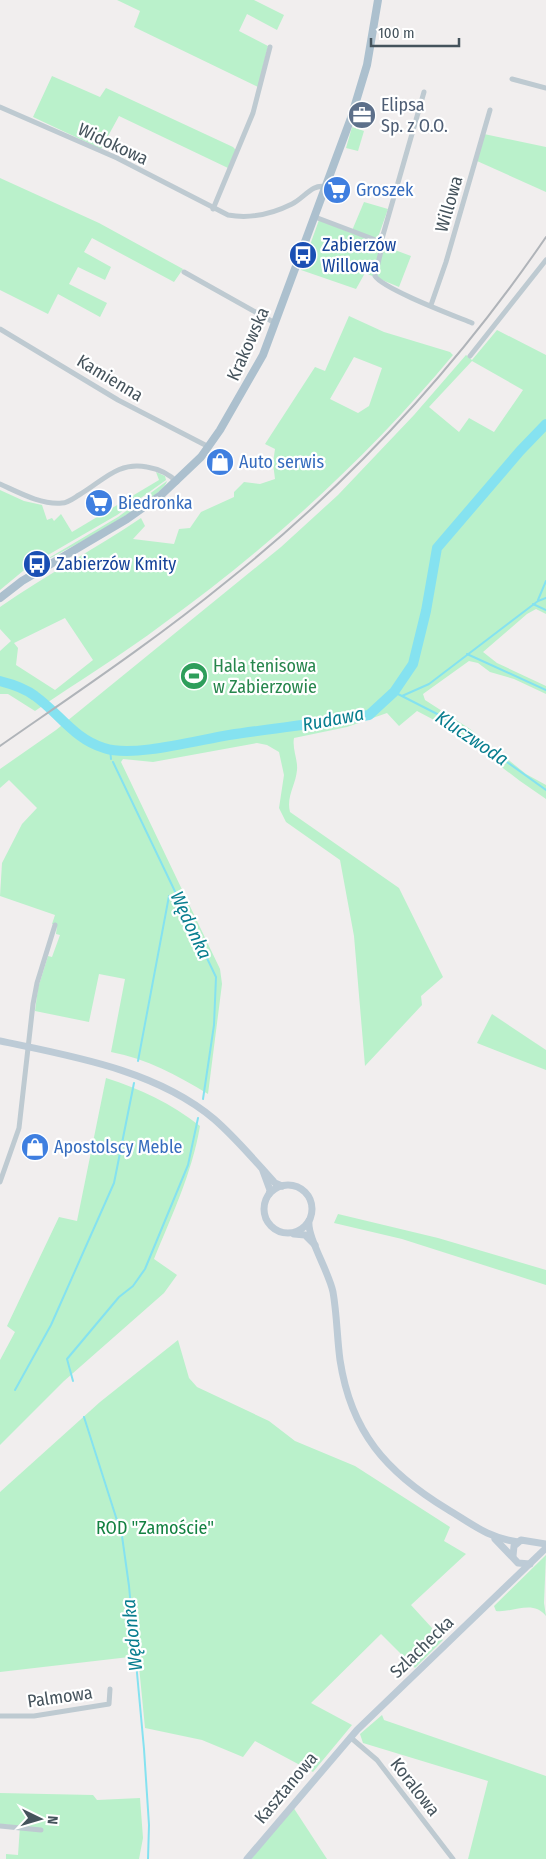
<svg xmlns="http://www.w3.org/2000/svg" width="546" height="1859" font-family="'Fira Sans Condensed',sans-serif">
<rect width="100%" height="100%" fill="#f1eeee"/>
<g fill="#baf1cb" fill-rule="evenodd">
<polygon points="117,0 254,0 284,15 277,30 247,14 239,31 268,46 258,87 134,27 140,11"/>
<polygon points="52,76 100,97 106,88 233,147 236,150 228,168 119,116 101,149 33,117"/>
<polygon points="352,127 364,131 358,151 346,148"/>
<polygon points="484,134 546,147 546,192 477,161"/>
<polygon points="0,178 99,223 183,269 174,282 92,238 84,252 111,267 105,280 78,267 69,284 107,303 100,317 58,294 48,314 0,290"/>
<polygon points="364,202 388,209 376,243 411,256 399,287 365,273 356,289 301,270 319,220 351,233"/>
<path d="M349,316L384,332L450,352L453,355C369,456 270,547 163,624C122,655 77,682 35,711L8,694H0V651L11,641L0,629V607C46,575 95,549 141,518L145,526L133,539L174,544L179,529L190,528L201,512L234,497V492L244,482L260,484L275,479L273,463L275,449L265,444L315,367L325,371ZM354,357L382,368L369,406L358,413L330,399ZM65,618L93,660L55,690L16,665L18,648L14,643Z"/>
<path d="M497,330L546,355V614L536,609L527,614L483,652L497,663L546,686V694L514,679L490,672L478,663L469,661L423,694L425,700L470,729L526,774L546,785V799L520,781L453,730L417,711L399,726L387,713L347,727L294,738C292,749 298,759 297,770C296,784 286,797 290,812L399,888L443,977L421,996L422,1005L365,1066L354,936L340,860L286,822L279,808L284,775L279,752L267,745L257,743L153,762L123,759L121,762L220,969L222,984L208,1094C177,1075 147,1059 111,1052L125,979L99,974L89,1022L35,1011L38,988L48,956L52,957L60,935L56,934L57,925L52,924L55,915L0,896L2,863L22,824L37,808L9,780L0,788V769L56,730L281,547L338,495L414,415L466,355L472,360ZM472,361L523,390L494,432L469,418L459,432L429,407Z"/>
<polygon points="156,472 165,476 166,480 117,515 29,566 0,590 0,490 24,501 42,505 47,520 52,518 54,521 61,514 72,532 159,480"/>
<path d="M167,481C164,498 62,553 42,562L118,517Z"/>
<polygon points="492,1014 546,1050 546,1070 477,1043"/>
<path d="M106,1078C141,1089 170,1103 200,1126C192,1173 172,1215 154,1259L177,1275L164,1293L64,1381L0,1445V1360L15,1332L7,1326L59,1217L77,1221Z"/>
<polygon points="338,1214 438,1238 546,1270 546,1285 402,1239 334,1223"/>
<polygon points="178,1340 189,1378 197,1387 269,1421 295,1441 355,1466 450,1527 444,1541 466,1554 411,1605 443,1640 415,1668 381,1634 311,1703 352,1725 313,1772 255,1741 243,1757 202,1740 145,1728 138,1656 0,1672 0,1492 100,1402"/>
<path d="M546,1555L544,1603L546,1616C533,1599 513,1613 496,1611L494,1606Z"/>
<polygon points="382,1715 384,1720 546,1776 546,1859 468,1859 488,1781 363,1743 360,1734"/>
<polygon points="0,1793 93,1795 97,1800 140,1798 143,1838 139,1859 6,1859 6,1854 18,1855 20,1826 0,1824"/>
<polygon points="293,1807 327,1859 251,1859"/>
</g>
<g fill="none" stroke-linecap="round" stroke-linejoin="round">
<g stroke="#85e2f0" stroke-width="2">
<polyline points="538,600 546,581"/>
<polyline points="533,604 546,610"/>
<polyline points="467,654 546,690"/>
<polyline points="394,692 447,719 546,790"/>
<polyline points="402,696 429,684 538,601 546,598"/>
<polyline points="110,749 111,759"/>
<polyline points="113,762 216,977 214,1025 203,1099"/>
<polyline points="138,1061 169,896"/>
<polyline points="73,1381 67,1359 119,1297 133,1286 145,1269 188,1165 198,1118"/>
<polyline points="15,1390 51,1325 114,1183 134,1083"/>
<polyline points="84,1417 122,1536 129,1586 144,1749 149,1825 148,1859"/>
</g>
<path stroke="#85e2f0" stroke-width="10" d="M0,681C12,684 25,688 35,696C59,713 74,739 104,748C133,758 198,740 229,735C276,728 322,723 369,715L394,692L413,664L426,611L437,548L520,451L546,424"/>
<g stroke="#becad1" stroke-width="5">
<polyline points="512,79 546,88"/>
<path d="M424,92L381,242V251L375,276C383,289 455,316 472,323"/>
<path d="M0,107L117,158L228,215C250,219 272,214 292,204C303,199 313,183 325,187"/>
<polyline points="213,209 253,113 270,47"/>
<polyline points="315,217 381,242"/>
<polyline points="184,272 275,323"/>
<polyline points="431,305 446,262 490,110"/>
<polyline points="0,329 118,400 209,447"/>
<polyline points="470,356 546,260"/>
<path d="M0,484C18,492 41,505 62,503C68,503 74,498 79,495C103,481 118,461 147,467C159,469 168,473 177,482"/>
<polyline points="0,1182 19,1128 33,1004 37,983 55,925"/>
<polyline points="0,1716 34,1716 109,1704 110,1689"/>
<polyline points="350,1737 377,1760 453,1859"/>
<polyline points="0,1826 41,1830"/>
</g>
<g stroke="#bdcbd6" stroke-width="7">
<path d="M0,1041C71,1056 156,1070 214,1119C236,1138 255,1161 275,1183L282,1186"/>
<polyline points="263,1171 270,1190 269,1194"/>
<circle cx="288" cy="1209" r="24"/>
<path d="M309,1221C307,1237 329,1272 333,1292C337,1315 337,1338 340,1360C351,1432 386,1472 447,1509C472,1524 488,1538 518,1542"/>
<polyline points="294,1234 305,1235 315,1245"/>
<polyline points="495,1539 518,1563 530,1564"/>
<polyline points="513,1556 514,1546 521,1540 546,1544"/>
<polyline points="247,1859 357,1730 546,1548"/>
</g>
<polyline stroke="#acc0ce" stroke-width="8" points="0,598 22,581 127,519 161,495 201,457 220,430 263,355 351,118 367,65 378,0"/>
<path stroke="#b0b4b9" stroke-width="2" d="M0,746C76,693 154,641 226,582C349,484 457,367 546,237"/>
</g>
<defs>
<symbol id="office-disc" viewBox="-11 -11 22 22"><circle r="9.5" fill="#5c6f8a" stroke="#fff"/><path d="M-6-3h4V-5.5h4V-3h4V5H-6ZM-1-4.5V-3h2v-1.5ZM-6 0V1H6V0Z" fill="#fff"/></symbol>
<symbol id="supermarket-disc" viewBox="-11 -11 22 22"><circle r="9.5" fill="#3f7fe0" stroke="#fff"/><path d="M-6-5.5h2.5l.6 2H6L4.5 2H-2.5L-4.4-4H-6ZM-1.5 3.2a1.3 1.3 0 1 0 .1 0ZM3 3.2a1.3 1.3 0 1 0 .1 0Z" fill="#fff"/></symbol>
<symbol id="bus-disc" viewBox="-11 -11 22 22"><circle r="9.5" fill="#1a4fb4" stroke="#fff"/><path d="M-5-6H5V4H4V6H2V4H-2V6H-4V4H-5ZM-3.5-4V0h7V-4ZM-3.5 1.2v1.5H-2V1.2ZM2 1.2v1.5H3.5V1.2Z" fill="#fff"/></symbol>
<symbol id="shop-disc" viewBox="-11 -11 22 22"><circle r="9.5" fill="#3f7fe0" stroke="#fff"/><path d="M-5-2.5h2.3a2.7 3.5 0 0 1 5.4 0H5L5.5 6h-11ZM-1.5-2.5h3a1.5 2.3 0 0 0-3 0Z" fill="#fff"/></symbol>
<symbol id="stadium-disc" viewBox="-11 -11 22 22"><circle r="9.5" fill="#2e9e5b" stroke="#fff"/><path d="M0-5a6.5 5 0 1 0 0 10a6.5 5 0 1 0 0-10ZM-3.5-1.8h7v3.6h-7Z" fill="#fff"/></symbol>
</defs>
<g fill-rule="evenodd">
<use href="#office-disc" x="346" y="99" width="32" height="32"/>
<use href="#supermarket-disc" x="321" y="174" width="32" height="32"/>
<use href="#bus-disc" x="287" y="239" width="32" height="32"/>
<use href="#shop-disc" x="204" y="446" width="32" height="32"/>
<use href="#supermarket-disc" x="83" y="487" width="32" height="32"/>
<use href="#bus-disc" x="21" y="548" width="32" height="32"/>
<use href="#stadium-disc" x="178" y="660" width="32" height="32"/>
<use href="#shop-disc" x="19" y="1131" width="32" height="32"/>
</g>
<g text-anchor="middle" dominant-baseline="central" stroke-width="4.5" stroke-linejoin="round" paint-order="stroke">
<g font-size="18" fill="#4e5e75" stroke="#fff" text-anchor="start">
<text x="381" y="105">Elipsa<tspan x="381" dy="21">Sp. z O.O.</tspan></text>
</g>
<g font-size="18" fill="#45535c" stroke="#fff">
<text transform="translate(113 144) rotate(25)">Widokowa</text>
<text transform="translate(449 204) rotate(-74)">Willowa</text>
<text transform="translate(248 344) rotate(-66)">Krakowska</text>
<text transform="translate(110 378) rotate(31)">Kamienna</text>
<text transform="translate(422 1647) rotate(-44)">Szlachecka</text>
<text transform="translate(60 1697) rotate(-8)">Palmowa</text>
<text transform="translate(415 1787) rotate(52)">Koralowa</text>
<text transform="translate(286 1788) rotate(-50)">Kasztanowa</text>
</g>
<g font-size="18" fill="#366cbe" stroke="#fff" text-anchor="start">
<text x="356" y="190">Groszek</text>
<text x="239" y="462">Auto serwis</text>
<text x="118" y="503">Biedronka</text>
<text x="54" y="1147">Apostolscy Meble</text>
</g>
<g font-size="18" fill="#164399" stroke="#fff" text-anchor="start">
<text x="322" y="245">Zabierzów<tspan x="322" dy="21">Willowa</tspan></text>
<text x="56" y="564">Zabierzów Kmity</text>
</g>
<g font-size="18" fill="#27864d" stroke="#fff" text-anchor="start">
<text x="213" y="666">Hala tenisowa<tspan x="213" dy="21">w Zabierzowie</tspan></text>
</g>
<g font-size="18" fill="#138141" stroke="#fff">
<text x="155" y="1528">ROD "Zamoście"</text>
</g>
<g font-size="19" font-style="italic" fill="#087e8f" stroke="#fff">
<text transform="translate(333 719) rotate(-11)">Rudawa</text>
<text transform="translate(472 738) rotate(34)">Kluczwoda</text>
<text transform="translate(191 925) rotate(65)">Wędonka</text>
<text transform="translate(132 1635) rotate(-96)">Wędonka</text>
</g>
</g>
<g transform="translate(40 1819) rotate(95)" stroke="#ffffff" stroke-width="4" paint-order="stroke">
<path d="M0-4L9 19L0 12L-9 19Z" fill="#45535c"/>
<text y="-8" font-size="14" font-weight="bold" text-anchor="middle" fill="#45535c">N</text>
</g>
<path d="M371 38v8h88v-8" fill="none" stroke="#45535c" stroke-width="2.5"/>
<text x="378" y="38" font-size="15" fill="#45535c" stroke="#ffffff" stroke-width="4" paint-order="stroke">100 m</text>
</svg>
